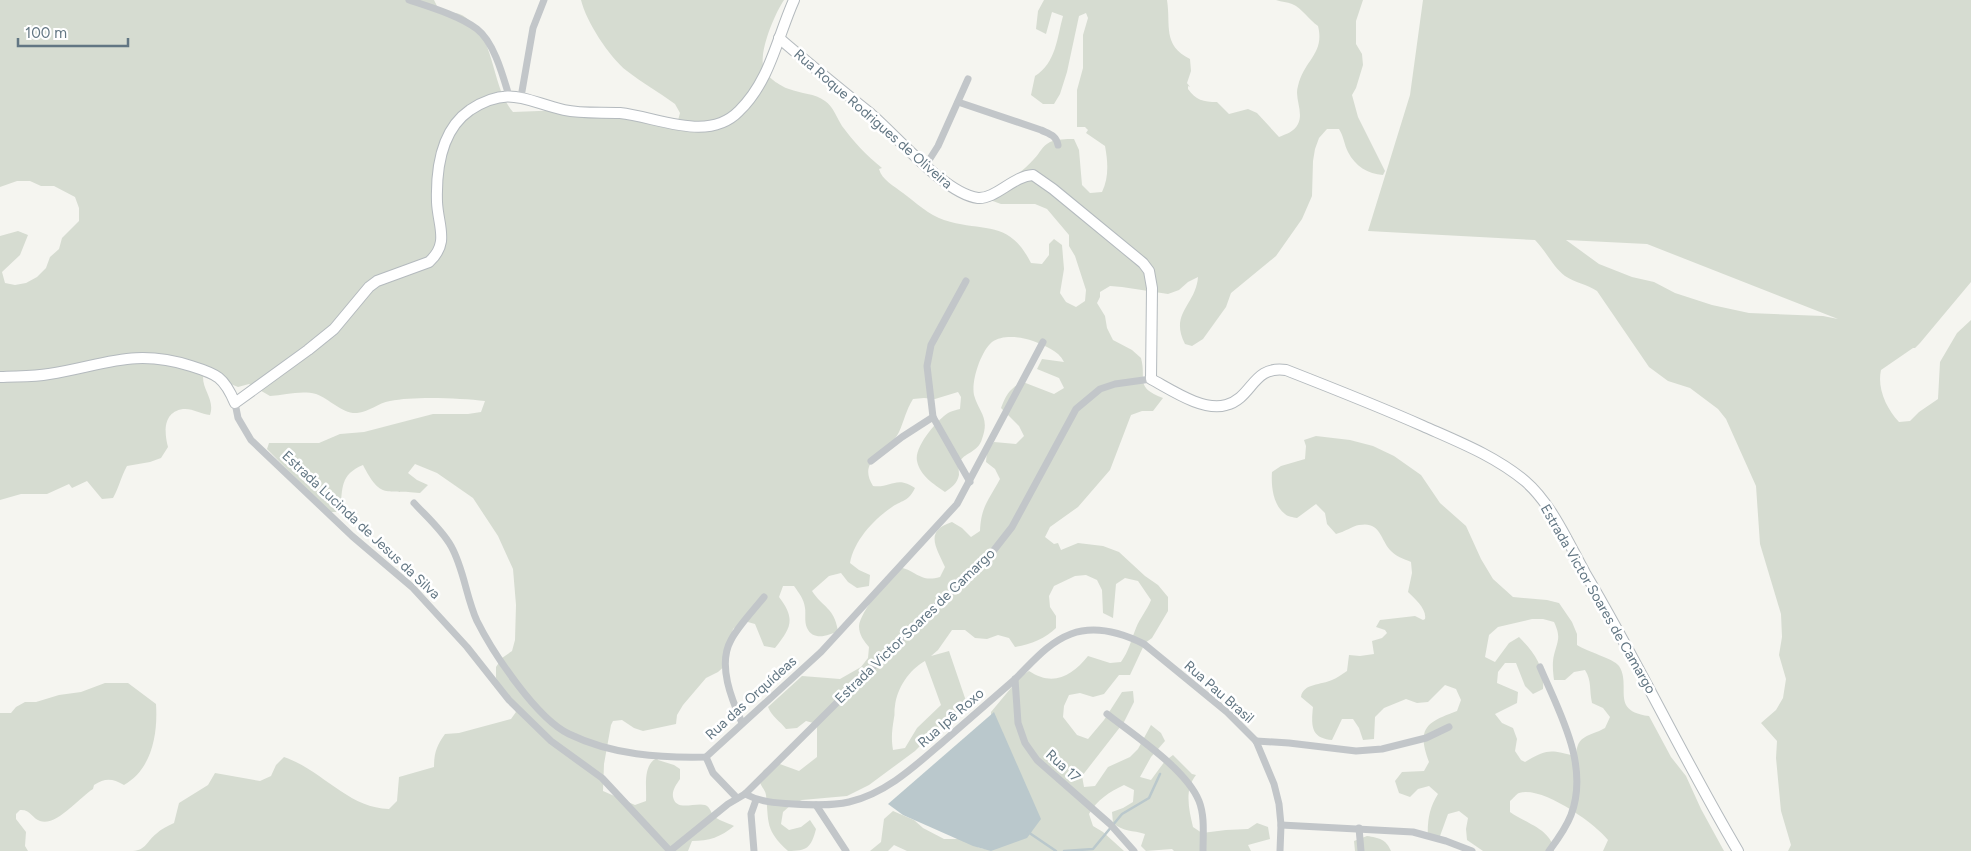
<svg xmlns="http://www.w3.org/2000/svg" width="1971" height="851" font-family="Figtree,sans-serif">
<rect width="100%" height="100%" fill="#f5f5f0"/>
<g fill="#d6dcd1" fill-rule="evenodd">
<path d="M0,0H434L439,10C446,12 459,12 465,17C497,39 490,85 513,112L617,108L665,128L677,124L680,113L675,104C659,92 642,83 627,71C609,57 586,21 581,0H784C775,13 756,57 765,71C768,78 782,87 789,89C801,94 815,93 825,101C833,106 837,118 842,126C853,141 867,156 882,168L879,169C882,180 894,186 903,193C915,202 929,215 944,220C984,233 1008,218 1031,263L1042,264L1049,255V244L1054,239L1062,245L1064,269L1060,293L1066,302L1076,307L1085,301L1086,290L1075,256L1069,246V235L1047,209L1035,204H1001L990,200L992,189C1007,184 1023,171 1034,159C1040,153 1042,146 1050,142C1057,139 1066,139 1074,139L1079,150L1082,185L1090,193L1102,192C1109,178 1108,162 1105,146L1086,133L1088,130L1085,127H1077V90L1083,68V35L1088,18L1086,13L1079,16L1067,72L1060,94L1054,104H1043L1031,95L1035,76C1056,63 1057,38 1063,16L1052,12L1046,34L1036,29L1038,11L1044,0H1167C1171,25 1162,45 1190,59L1191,71L1187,83L1190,87L1188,86V89C1196,100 1203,102 1217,102L1229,114L1248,109L1257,113L1279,137C1286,134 1294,132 1298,124C1304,112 1294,98 1298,86C1304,60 1325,54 1318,26C1309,20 1302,8 1292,4C1287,2 1282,2 1276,0H1363L1356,21V44L1362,54L1363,65L1356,88L1352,95L1358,117L1385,171L1383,175C1368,174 1355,166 1348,152C1344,144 1344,137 1339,129H1327L1319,138L1315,149L1313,161L1312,196L1302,219L1276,256L1231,293L1226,307L1203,339L1192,346L1185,344C1169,313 1196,305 1198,277L1188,282L1179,290L1168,294L1122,287L1110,286L1100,292V297L1097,303L1105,316L1107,328L1113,340L1132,350L1141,358C1147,380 1134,387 1163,398L1153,411H1142L1131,415L1110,470L1078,507L1050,527L1045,537L1054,544L1058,543L1061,550L1078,543L1103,546L1119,552L1145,576L1158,585L1168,597V611L1152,638L1145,643L1130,675H1119L1104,694L1093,697L1080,693L1069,695L1064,706L1063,717L1077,735L1088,739L1104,720L1122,692L1133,691L1134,702L1124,722L1082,776L1084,787L1095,786L1108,767L1130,757L1138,749L1151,725L1161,733L1165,741L1151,757L1140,777L1151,780L1165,761L1173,755L1192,774L1196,775C1184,790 1189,810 1193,827L1202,833L1226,830L1248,829L1257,823L1268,827L1270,839L1248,845L1251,851H1174L1172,849L1146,851L1141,846L1145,834C1132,830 1124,832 1113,823L1112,812L1123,808L1133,802L1134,790L1124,785C1109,792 1097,800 1089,814L1093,826L1103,832L1124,851H907L894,845L888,851H870L881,842L884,819L893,811L914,820L923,828L944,839H956L967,836C973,845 979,850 991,849V712L1020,677L1029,671C1053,687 1072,676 1088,656L1110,663L1121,662C1129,651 1131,640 1136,628C1140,618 1147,610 1151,600L1138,581L1125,578L1116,584L1113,618L1103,613L1102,590L1097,580L1086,575L1075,576L1054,586L1049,596L1050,607L1056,616V628C1046,638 1030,645 1015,647L1009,638L998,635L987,639L975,638L965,630H952L938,650L931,656L949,651L966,701L955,704L958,711L940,726L915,751L869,785L847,796L802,800L792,804L783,812L781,824L789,830L801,827L810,820L816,829C811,848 807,851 788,851C765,830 769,823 766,795C765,788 758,785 760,777C762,769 770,766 777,763L799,771L817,757V724L806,721L797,728L786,729C780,721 772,717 768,707L802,676L840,679L861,667L868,658L869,647C864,641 859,635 859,626C860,612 888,579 898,567C917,570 919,583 940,577L945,567C936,547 924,531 952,522L962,528L971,537L980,531C981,506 989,500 1000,479L995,469L986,462L987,451L994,442L1016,444L1024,436L1019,426L1001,408C1006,395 1010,388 1023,382L1054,394L1064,388L1059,378L1037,369L1042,359L1064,362C1058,350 1045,346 1033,341C1022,337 1003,334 992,342C981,351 971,381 974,395C979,413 990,417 982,439C978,453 964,452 959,463C958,467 959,471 959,475C957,484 952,487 945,492C934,484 920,476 917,461C914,447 937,420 948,413C951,411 956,410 960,409L961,397L958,392L935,399L924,398L913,399C906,410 904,421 899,432C889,453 856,459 873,486C892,488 896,475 915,488C908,502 904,499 892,507C873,520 854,541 850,563L859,570L870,575L869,586L857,588L848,582L841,573L829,576L812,591C823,608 834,607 838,631C828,636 813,641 807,628C804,621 806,614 805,608C804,599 799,593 794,586H783L779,597C796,619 791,628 775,648L764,646L755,624L744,621L733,629L727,664L718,672L706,678L683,705L677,715L676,724L643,731L634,728L622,720L613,721L611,725L604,764L603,791L635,805L646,801C647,788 642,765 657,758L658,760L674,765L680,769V779C676,785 672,790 673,797C676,812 695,802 705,805C710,807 710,811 713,815C717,820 728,823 734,826C721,837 709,841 692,841L688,851H133C146,850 147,841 156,834C161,829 168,826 174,823L179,803L208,785L215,773L260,781L271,776L276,765L284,757C322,770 348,808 389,809L397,801L399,777L434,767C434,753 437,745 445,734L459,733L511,719L516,712L500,689L496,678V667L502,658L512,651L515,640L516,605L513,569L498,536L473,498L437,473L415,464L408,473L417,480L428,485L420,493C385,489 381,500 363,465C339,475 343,489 340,512H329L267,449L269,443H319L340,434L364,432L433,414H468L481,412L485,401C460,398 414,396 390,401C378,403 369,412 357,413C342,414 330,399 316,394C301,390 285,395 270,396L249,384L238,387L221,380L203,377C203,391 215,400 210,415C201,414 192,408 183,409C163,412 164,432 168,447L161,458L150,462L127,466C121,477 119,487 113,498L102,499L87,481L72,488L69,484L47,494H21L0,500V236L18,231L28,235L20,255L2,272L5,283L15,285L26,283L37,277L46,268L50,257L59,249L62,238L79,221V208L75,197L54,186H41L30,181H17L0,187ZM925,661L941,705L917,728L905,748L893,750C891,738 892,730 894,718C895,714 894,710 895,706C897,688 909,670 925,661Z"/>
<path d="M1423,0H1971V282L1920,343L1915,348H1913L1881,370C1877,388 1886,408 1899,422L1910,421L1919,412L1938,399L1940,362L1957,333L1971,320V851H1788L1791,845L1781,811L1776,758L1777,741L1761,723L1776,710L1783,698L1786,679L1779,655L1782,637L1781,614L1760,544L1756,486L1726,419L1718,409L1690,388L1668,381L1649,367L1597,291C1587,284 1575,283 1565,276C1553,267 1546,251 1535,240L1368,231L1410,95ZM1566,240L1647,244L1838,319L1823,316L1749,313L1712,305L1675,293L1654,282L1632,277L1599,264Z"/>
<path d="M1316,436L1350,440L1373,446L1394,456L1421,475L1440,503L1466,526L1481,559L1493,579L1513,597L1547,600L1559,603L1572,622L1577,634V645C1587,652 1613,658 1619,666C1632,686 1609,711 1649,716L1671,757L1686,776L1701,809L1724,851H1603L1608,840C1595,823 1541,785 1519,793C1516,794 1513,799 1510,801V812C1525,823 1552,829 1554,851H1483L1467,840L1466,829L1468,818L1459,811L1448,814L1440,836L1428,839C1427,822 1429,808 1438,794L1429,786L1418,789L1410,797L1399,793L1395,781L1402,772L1424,771L1429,762C1416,728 1427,722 1457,711L1461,700L1456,689L1445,685L1428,702L1417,703L1406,699L1384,708L1375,717L1374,739L1363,740L1359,728L1353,719H1342L1332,740C1311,738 1311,726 1313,707L1301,697C1303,683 1322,685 1332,680C1337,678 1342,674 1347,671L1349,655L1360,656L1374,654L1372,641L1382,638L1387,633L1385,630L1376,627L1380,620L1415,616L1423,620L1425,619C1427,609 1415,599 1408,592L1412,573L1411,562C1404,559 1395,556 1390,550C1380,538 1380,521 1359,525C1353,526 1344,532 1336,534L1327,524L1325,513L1316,504L1297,518C1293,517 1288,517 1285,514C1273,505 1271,486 1272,472L1281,466L1305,459L1306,446L1304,440ZM1532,619H1543L1554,622C1561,637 1558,640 1554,655C1552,663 1553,672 1554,680H1565L1574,672L1585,670C1592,681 1589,690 1592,703L1603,708L1610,717L1605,728C1589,737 1577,734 1576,756C1551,751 1550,747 1525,762L1521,760L1515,751L1517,739L1513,728L1502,723L1495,714L1517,703L1518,692L1497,683L1498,672L1505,663H1516L1525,686L1533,694L1543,689C1545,667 1534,652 1519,637L1509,643L1495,662L1485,657L1489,635L1498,627Z"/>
<path d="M105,683H128L156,704C158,734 152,769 124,785C112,778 105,778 94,785L93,789C80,797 56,827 40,821C32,818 30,809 20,810L16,814V819L26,832L25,846L28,851H0V713H11L16,707L25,702H36L59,695L81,692Z"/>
<path d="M1367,836C1379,838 1386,839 1391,851H1355L1354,841Z"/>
</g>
<polygon fill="#bac8cc" points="994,712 1041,819 1027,838 991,851 973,846 903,815 888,804"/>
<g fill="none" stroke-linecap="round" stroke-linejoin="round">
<g stroke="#bac8cc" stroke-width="2.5">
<polyline points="1028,832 1056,851"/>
<polyline points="1064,851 1093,849 1122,814 1149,798 1160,774"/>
</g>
<defs>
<g id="secondary">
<path d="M779,38C809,64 840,89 871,114C897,136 945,194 978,198C996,199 1013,176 1033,175L1053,189L1143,263L1149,271L1152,288L1151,379C1170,389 1203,412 1226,405C1253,398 1252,365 1286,370C1332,388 1378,406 1423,426C1459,442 1495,456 1525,481C1551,503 1569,544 1585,573C1639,664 1684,760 1738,851"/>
<path d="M0,377C16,376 33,377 49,374C105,365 134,348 191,366C217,374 224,377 235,403L308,350L334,329L369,287L377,281L429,262C450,243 438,226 437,202C436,170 441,130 470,110C509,85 525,101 564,110C582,114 602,112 620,113C658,117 708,143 739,111C770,81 777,38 794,0"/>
</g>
</defs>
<use href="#secondary" stroke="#b4babe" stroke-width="12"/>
<g stroke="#c2c6c9" stroke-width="7">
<path d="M409,0C430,7 460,16 477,29C494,42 503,76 509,96"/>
<polyline points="521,97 533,28 544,0"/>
<path d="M958,102L1041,130C1049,134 1056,135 1058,145"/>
<polyline points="926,165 938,146 968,79"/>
<polyline points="966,281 931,345 927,366 933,417 970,482"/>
<polyline points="235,403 238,418 251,440 352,536 412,587 467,647 509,700 551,741 602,778 670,851"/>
<polyline points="871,461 902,437 933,417"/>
<path d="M414,503C426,516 442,530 451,546C464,569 466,597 477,621C493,653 537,719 569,734C612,755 660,758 706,757L821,652L957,504L1043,342"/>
<path d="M1540,667C1559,712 1590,765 1571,815C1566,828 1558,839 1549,851"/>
<polyline points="1015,679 1018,723 1025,743 1037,760 1110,824 1134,851"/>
<path d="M1107,714C1135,736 1186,769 1199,801C1205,816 1203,835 1203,851"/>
<path d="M742,723C732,700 717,665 731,640C739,625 753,611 764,597"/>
<polyline points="1256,741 1289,743 1356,751 1382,749 1426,738 1449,727"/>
<polyline points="706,757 713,773 737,798"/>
<path d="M745,794C760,802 776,803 793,804C811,805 831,806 849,802C887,793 916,765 944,741C967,721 990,701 1013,681C1031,664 1047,643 1071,634C1095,625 1122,633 1144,644L1227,712L1256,741L1274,784L1279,804L1281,825L1280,851"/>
<polyline points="816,805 846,851"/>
<polyline points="1281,825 1413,832 1446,841 1472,851"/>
<polyline points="1359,828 1361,851"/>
<polyline points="670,851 728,804 745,794 908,632 987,559 1012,527 1076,409 1100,389 1115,384 1151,379"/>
<polyline points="754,851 751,814 756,800"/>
</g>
<use href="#secondary" stroke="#fff" stroke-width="10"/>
</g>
<g text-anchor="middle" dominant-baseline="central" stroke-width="5" stroke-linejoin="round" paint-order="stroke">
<g font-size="14" fill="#627683" stroke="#fff">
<text transform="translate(873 119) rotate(41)">Rua Roque Rodrigues de Oliveira</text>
<text transform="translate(361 525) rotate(43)">Estrada Lucinda de Jesus da Silva</text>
<text transform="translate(1598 599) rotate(60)">Estrada Victor Soares de Camargo</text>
<text transform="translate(915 626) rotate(-44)">Estrada Victor Soares de Camargo</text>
<text transform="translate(1219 692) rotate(41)">Rua Pau Brasil</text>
<text transform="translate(751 698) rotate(-42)">Rua das Orquídeas</text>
<text transform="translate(951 718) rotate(-41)">Rua Ipê Roxo</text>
<text transform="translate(1063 766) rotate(42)">Rua 17</text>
</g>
</g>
<path d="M18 38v8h110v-8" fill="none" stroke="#627683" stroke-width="2.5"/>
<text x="25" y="38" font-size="15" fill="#627683" stroke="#ffffff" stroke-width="4" paint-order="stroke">100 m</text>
</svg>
